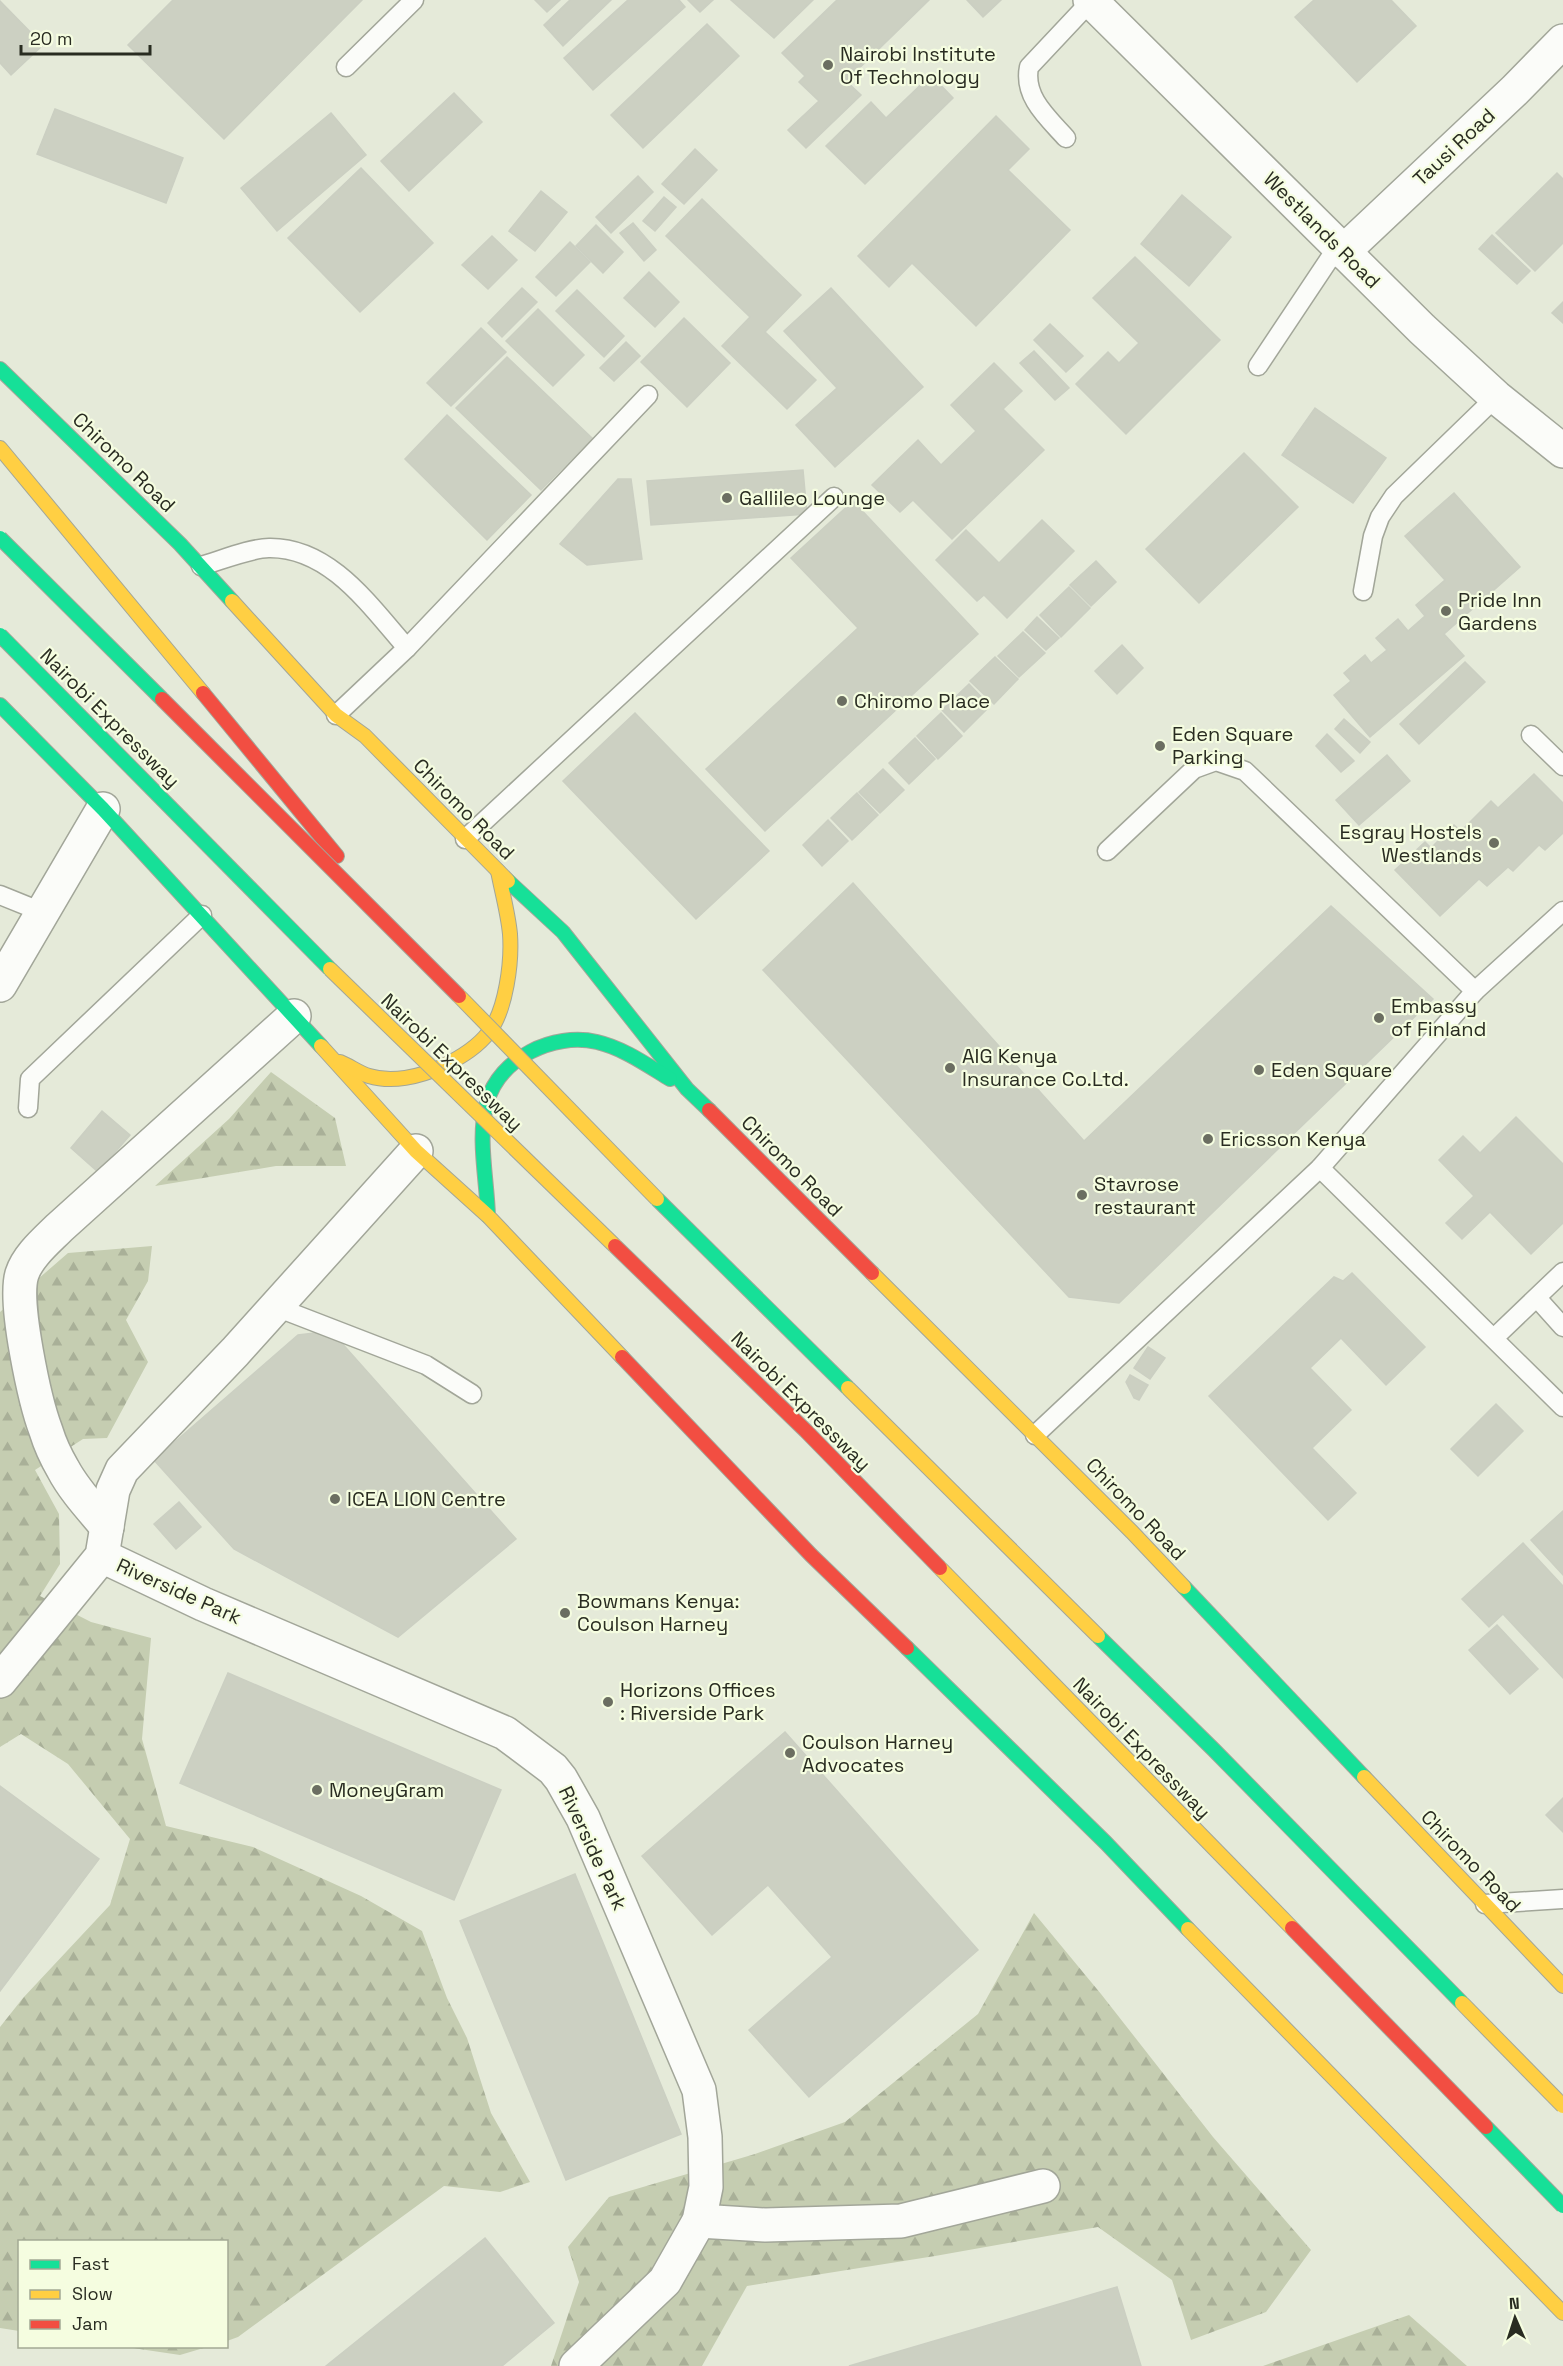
<svg xmlns="http://www.w3.org/2000/svg" width="1563" height="2366" font-family="'Space Grotesk',sans-serif">
<defs>
<pattern id="forest-firs" width="22" height="20" patternUnits="userSpaceOnUse" patternTransform="scale(1.5)"><rect width="22" height="20" fill="#c5cdb1"/><path d="M5 1l3.5 6h-7zM16 11l3.5 6h-7z" fill="#a9b098"/></pattern>
</defs>
<rect width="100%" height="100%" fill="#e5ead9"/>
<g fill="url(#forest-firs)">
<polygon points="271,1072 335,1118 346,1166 276,1166 155,1186 229,1119"/>
<polygon points="152,1246 148,1281 126,1320 148,1362 107,1438 83,1439 35,1470 59,1514 60,1564 40,1596 91,1622 151,1638 142,1739 166,1826 253,1847 361,1896 422,1931 447,1998 467,2038 491,2113 530,2182 500,2192 444,2186 238,2337 227,2341 226,2242 20,2242 19,2331 0,2328 0,2027 23,1998 110,1905 130,1839 68,1764 21,1734 0,1747 0,1312 68,1253"/>
<polygon points="1034,1913 1101,1994 1213,2137 1311,2250 1266,2312 1191,2340 1172,2280 1098,2227 935,2256 747,2286 702,2366 551,2366 579,2282 568,2247 609,2197 755,2154 845,2122 978,2014"/>
<polygon points="1409,2315 1467,2366 1263,2366"/>
<polygon points="126,2347 207,2347 180,2355"/>
</g>
<g fill="#ccd0c2" stroke="#cbcfc2" stroke-width="1.5">
<polygon points="173,0 362,0 224,139 128,45"/>
<polygon points="535,0 560,0 547,12"/>
<polygon points="570,0 611,0 563,46 544,25"/>
<polygon points="628,0 679,0 685,7 593,90 564,58"/>
<polygon points="688,0 713,0 700,12"/>
<polygon points="731,0 813,0 774,38"/>
<polygon points="837,0 929,0 846,81 861,95 806,148 788,130 819,101 799,82 805,76 782,53"/>
<polygon points="967,0 1001,0 983,17"/>
<polygon points="1314,0 1391,0 1416,26 1357,82 1295,17"/>
<polygon points="0,1 43,45 11,75 0,63"/>
<polygon points="707,24 739,56 643,148 611,115"/>
<polygon points="931,75 953,98 865,184 826,146 871,102 886,118"/>
<polygon points="454,93 482,122 409,191 381,161"/>
<polygon points="55,109 183,158 166,203 37,154"/>
<polygon points="331,113 366,155 277,231 241,188"/>
<polygon points="996,116 1029,149 1008,170 1070,230 976,326 912,263 889,287 858,256"/>
<polygon points="695,149 717,170 684,204 662,184"/>
<polygon points="361,168 433,243 360,312 288,238"/>
<polygon points="1557,173 1563,179 1563,243 1535,271 1496,233"/>
<polygon points="638,176 653,192 611,233 596,217"/>
<polygon points="541,191 567,212 535,251 509,231"/>
<polygon points="1182,195 1231,237 1189,286 1141,244"/>
<polygon points="664,197 676,207 655,231 643,221"/>
<polygon points="702,199 801,295 765,332 816,380 787,409 722,346 750,317 666,236"/>
<polygon points="633,223 656,250 644,261 620,233"/>
<polygon points="596,225 623,252 603,273 576,246"/>
<polygon points="1492,235 1530,271 1517,284 1479,249"/>
<polygon points="492,236 517,260 488,289 462,265"/>
<polygon points="570,242 590,262 556,296 536,277"/>
<polygon points="1135,257 1220,340 1126,434 1076,384 1108,352 1119,363 1139,343 1093,298"/>
<polygon points="649,272 679,302 655,327 624,298"/>
<polygon points="522,288 537,302 502,337 488,323"/>
<polygon points="831,288 923,387 835,467 796,425 837,388 784,331"/>
<polygon points="577,290 624,336 604,357 556,311"/>
<polygon points="1563,302 1563,323 1552,313"/>
<polygon points="538,309 584,355 553,386 506,341"/>
<polygon points="684,318 730,363 687,407 641,362"/>
<polygon points="1050,324 1083,356 1066,372 1034,340"/>
<polygon points="481,328 506,352 451,406 427,383"/>
<polygon points="626,342 640,356 614,381 600,368"/>
<polygon points="1034,351 1069,388 1055,400 1020,363"/>
<polygon points="507,357 592,438 541,490 456,408"/>
<polygon points="994,363 1022,391 1003,409 1044,450 952,539 913,500 900,512 872,485 918,440 941,465 976,431 951,405"/>
<polygon points="1315,408 1386,458 1353,503 1282,455"/>
<polygon points="447,415 531,495 487,540 405,459"/>
<polygon points="1244,453 1298,507 1199,603 1146,549"/>
<polygon points="803,470 807,514 651,525 647,481"/>
<polygon points="618,479 631,479 642,559 587,565 560,544"/>
<polygon points="1454,493 1520,567 1444,634 1464,656 1370,737 1334,695 1351,681 1344,673 1365,655 1371,663 1387,650 1376,638 1398,619 1408,631 1425,616 1416,605 1445,580 1405,536"/>
<polygon points="853,501 978,634 765,831 706,769 858,628 791,558"/>
<polygon points="1042,520 1074,551 1007,618 984,595 977,601 936,560 966,530 999,563"/>
<polygon points="1096,561 1116,582 1091,606 1070,585"/>
<polygon points="1069,587 1090,608 1061,637 1040,615"/>
<polygon points="1037,617 1059,638 1046,650 1025,630"/>
<polygon points="1023,632 1045,653 1019,677 998,656"/>
<polygon points="1122,645 1143,668 1117,694 1095,671"/>
<polygon points="995,657 1018,679 994,704 970,681"/>
<polygon points="1465,662 1485,682 1419,744 1400,724"/>
<polygon points="969,684 990,706 964,732 942,710"/>
<polygon points="635,713 769,851 696,919 563,781"/>
<polygon points="941,713 962,736 938,759 917,736"/>
<polygon points="1344,719 1370,742 1360,753 1335,729"/>
<polygon points="1327,734 1354,761 1341,772 1316,746"/>
<polygon points="915,738 935,759 909,784 889,763"/>
<polygon points="1387,755 1410,781 1359,825 1336,800"/>
<polygon points="883,769 904,790 880,813 859,792"/>
<polygon points="1534,774 1563,803 1563,833 1545,850 1539,845 1513,871 1508,867 1487,886 1479,879 1440,916 1395,870 1425,842 1431,848 1454,825 1461,831 1491,801 1498,808"/>
<polygon points="857,793 878,815 852,840 831,818"/>
<polygon points="828,820 848,841 822,866 803,845"/>
<polygon points="853,883 1084,1141 1331,906 1433,999 1119,1303 1069,1297 763,970"/>
<polygon points="102,1111 130,1135 98,1172 71,1148"/>
<polygon points="1516,1117 1563,1164 1563,1223 1531,1254 1490,1212 1462,1239 1446,1223 1474,1196 1439,1160 1463,1136 1480,1153"/>
<polygon points="1352,1273 1425,1347 1386,1385 1341,1338 1310,1368 1351,1410 1312,1448 1356,1493 1328,1520 1209,1396 1334,1277 1343,1281"/>
<polygon points="331,1331 516,1539 398,1637 234,1549 154,1460 298,1335"/>
<polygon points="1148,1347 1165,1358 1150,1379 1134,1368"/>
<polygon points="1130,1375 1148,1385 1139,1400 1134,1398 1126,1382"/>
<polygon points="1496,1404 1523,1431 1478,1476 1451,1449"/>
<polygon points="179,1502 201,1527 176,1549 154,1524"/>
<polygon points="1563,1511 1563,1575 1531,1540"/>
<polygon points="1523,1543 1563,1586 1563,1678 1503,1614 1489,1627 1462,1599"/>
<polygon points="1497,1625 1538,1669 1510,1694 1469,1650"/>
<polygon points="228,1673 501,1790 454,1900 180,1783"/>
<polygon points="785,1732 978,1950 809,2097 749,2030 832,1957 768,1885 712,1935 642,1856"/>
<polygon points="0,1786 99,1859 0,1991"/>
<polygon points="1563,1798 1563,1832 1546,1815"/>
<polygon points="575,1874 681,2134 566,2180 460,1921"/>
<polygon points="485,2238 554,2323 502,2366 326,2366"/>
<polygon points="1117,2287 1141,2366 849,2366"/>
</g>
<g fill="none" stroke-linecap="round" stroke-linejoin="round">
<defs>
<g id="lane">
<polyline points="346,67 414,0"/>
<path d="M1066,138C1048,118 1023,97 1029,67L1091,1"/>
<polyline points="1258,366 1338,246"/>
<path d="M201,566C219,561 251,548 269,548C330,547 370,606 407,648"/>
<polyline points="1363,591 1373,536 1380,517 1394,496 1496,397"/>
<polyline points="336,715 407,648 648,395"/>
<polyline points="1531,735 1563,766"/>
<polyline points="465,839 834,497"/>
<polyline points="1107,851 1194,769 1216,761 1245,771 1475,991"/>
<polyline points="0,895 42,912"/>
<polyline points="28,1108 30,1079 202,915"/>
<polyline points="1320,1168 1563,1407"/>
<polyline points="1537,1298 1563,1327"/>
<polyline points="276,1307 426,1365 472,1394"/>
<polyline points="1494,1338 1563,1272"/>
<polyline points="1035,1435 1320,1168 1475,991 1563,911"/>
<polyline points="1485,1904 1563,1899"/>
</g>
<g id="street">
<polyline points="1090,0 1422,329 1496,397 1563,451"/>
<polyline points="1343,252 1515,90 1563,41"/>
<polyline points="0,985 103,809"/>
<path d="M107,1527C92,1509 74,1490 63,1469C56,1457 50,1444 46,1431C35,1402 13,1302 22,1274C28,1256 46,1241 59,1228L294,1016"/>
<polyline points="102,1556 203,1604 505,1733 553,1769 561,1779 583,1818 699,2090 705,2137 706,2187 699,2221 665,2281 576,2366"/>
<polyline points="0,1681 102,1556 113,1490 122,1470 235,1352 416,1151"/>
<polyline points="699,2221 765,2225 901,2221 1043,2186"/>
</g>
<g id="fast">
<polyline points="0,369 180,544 232,601"/>
<polyline points="0,705 103,809 321,1046"/>
<polyline points="508,881 563,932 687,1089 709,1110"/>
<path d="M488,1216C487,1179 477,1138 487,1102C500,1058 553,1032 597,1042C623,1048 647,1065 670,1079"/>
<polyline points="1184,1587 1364,1777"/>
<polyline points="907,1648 1106,1843 1188,1929"/>
</g>
<g id="slow">
<polyline points="0,448 203,693"/>
<polyline points="232,601 336,715 365,736 508,881"/>
<polyline points="321,1046 416,1151 488,1216 622,1357"/>
<path d="M340,1062C350,1066 359,1073 369,1076C392,1083 419,1077 441,1067C458,1059 477,1048 489,1032C506,1010 512,962 510,934C508,913 502,892 498,871"/>
<polyline points="872,1273 1132,1532 1184,1587"/>
<polyline points="1364,1777 1563,1986"/>
<polyline points="1188,1929 1563,2313"/>
</g>
<g id="jam">
<polyline points="203,693 337,856"/>
<polyline points="709,1110 872,1273"/>
<polyline points="622,1357 811,1555 907,1648"/>
</g>
</defs>
<use href="#lane" stroke="#a2a699" stroke-width="21"/>
<use href="#street" stroke="#a2a699" stroke-width="36"/>
<use href="#fast" stroke="#a2a699" stroke-width="16"/>
<use href="#slow" stroke="#a2a699" stroke-width="16"/>
<use href="#jam" stroke="#a2a699" stroke-width="16"/>
<use href="#lane" stroke="#fbfcf9" stroke-width="18"/>
<use href="#street" stroke="#fbfcf9" stroke-width="33"/>
<use href="#fast" stroke="#16e098" stroke-width="14"/>
<use href="#slow" stroke="#ffcf43" stroke-width="14"/>
<use href="#jam" stroke="#f24e42" stroke-width="14"/>
<defs>
<g id="fast-bridge">
<polyline points="0,538 162,699"/>
<polyline points="0,635 330,969"/>
<polyline points="657,1199 848,1388"/>
<polyline points="1098,1636 1214,1750 1462,2003"/>
<polyline points="1486,2127 1563,2206"/>
</g>
<g id="slow-bridge">
<polyline points="330,969 615,1246"/>
<polyline points="459,996 657,1199"/>
<polyline points="848,1388 1098,1636"/>
<polyline points="940,1568 1292,1928"/>
<polyline points="1462,2003 1563,2106"/>
</g>
<g id="jam-bridge">
<polyline points="162,699 459,996"/>
<polyline points="615,1246 806,1431 940,1568"/>
<polyline points="1292,1928 1486,2127"/>
</g>
</defs>
<use href="#fast-bridge" stroke="#a2a699" stroke-width="16" stroke-linecap="butt"/>
<use href="#slow-bridge" stroke="#a2a699" stroke-width="16" stroke-linecap="butt"/>
<use href="#jam-bridge" stroke="#a2a699" stroke-width="16" stroke-linecap="butt"/>
<use href="#fast-bridge" stroke="#16e098" stroke-width="14"/>
<use href="#slow-bridge" stroke="#ffcf43" stroke-width="14"/>
<use href="#jam-bridge" stroke="#f24e42" stroke-width="14"/>
</g>
<g fill="#6b6e61" stroke="#f5fde0" stroke-width="2">
<circle cx="828" cy="65" r="6"/>
<circle cx="727" cy="498" r="6"/>
<circle cx="1446" cy="611" r="6"/>
<circle cx="842" cy="701" r="6"/>
<circle cx="1160" cy="746" r="6"/>
<circle cx="1494" cy="843" r="6"/>
<circle cx="1379" cy="1018" r="6"/>
<circle cx="950" cy="1068" r="6"/>
<circle cx="1259" cy="1070" r="6"/>
<circle cx="1208" cy="1139" r="6"/>
<circle cx="1082" cy="1195" r="6"/>
<circle cx="335" cy="1499" r="6"/>
<circle cx="565" cy="1613" r="6"/>
<circle cx="608" cy="1702" r="6"/>
<circle cx="790" cy="1753" r="6"/>
<circle cx="317" cy="1790" r="6"/>
</g>
<g text-anchor="middle" dominant-baseline="central" stroke-width="4.5" stroke-linejoin="round" paint-order="stroke">
<g font-size="20" fill="#292c21" stroke="#f5fde0" text-anchor="start">
<text x="840" y="54">Nairobi Institute<tspan x="840" dy="23">Of Technology</tspan></text>
<text x="739" y="498">Gallileo Lounge</text>
<text x="1458" y="600">Pride Inn<tspan x="1458" dy="23">Gardens</tspan></text>
<text x="854" y="701">Chiromo Place</text>
<text x="1172" y="734">Eden Square<tspan x="1172" dy="23">Parking</tspan></text>
<text x="1482" y="832" text-anchor="end">Esgray Hostels<tspan x="1482" dy="23">Westlands</tspan></text>
<text x="1391" y="1006">Embassy<tspan x="1391" dy="23">of Finland</tspan></text>
<text x="962" y="1056">AIG Kenya<tspan x="962" dy="23">Insurance Co.Ltd.</tspan></text>
<text x="1271" y="1070">Eden Square</text>
<text x="1220" y="1139">Ericsson Kenya</text>
<text x="1094" y="1184">Stavrose<tspan x="1094" dy="23">restaurant</tspan></text>
<text x="347" y="1499">ICEA LION Centre</text>
<text x="577" y="1601">Bowmans Kenya:<tspan x="577" dy="23">Coulson Harney</tspan></text>
<text x="620" y="1690">Horizons Offices<tspan x="620" dy="23">: Riverside Park</tspan></text>
<text x="802" y="1742">Coulson Harney<tspan x="802" dy="23">Advocates</tspan></text>
<text x="329" y="1790">MoneyGram</text>
</g>
<g font-size="20" fill="#292c21" stroke="#f5fde0">
<text transform="translate(1454 147) rotate(-43)">Tausi Road</text>
<text transform="translate(1322 230) rotate(45)">Westlands Road</text>
<text transform="translate(124 462) rotate(44)">Chiromo Road</text>
<text transform="translate(110 718) rotate(45)">Nairobi Expressway</text>
<text transform="translate(464 809) rotate(45)">Chiromo Road</text>
<text transform="translate(452 1062) rotate(44)">Nairobi Expressway</text>
<text transform="translate(792 1166) rotate(45)">Chiromo Road</text>
<text transform="translate(801 1401) rotate(45)">Nairobi Expressway</text>
<text transform="translate(1136 1509) rotate(46)">Chiromo Road</text>
<text transform="translate(179 1591) rotate(24)">Riverside Park</text>
<text transform="translate(1142 1748) rotate(46)">Nairobi Expressway</text>
<text transform="translate(593 1848) rotate(65)">Riverside Park</text>
<text transform="translate(1471 1861) rotate(46)">Chiromo Road</text>
</g>
</g>
<rect x="18" y="2240" width="210" height="108" fill="#f5fde0" stroke="#a3a994" stroke-width="1.5"/>
<rect x="30" y="2260" width="30" height="9" fill="#16e098" stroke="#a3a994" stroke-width="1.5"/>
<text x="72" y="2270" font-size="18" fill="#292c21">Fast</text>
<rect x="30" y="2290" width="30" height="9" fill="#ffcf43" stroke="#a3a994" stroke-width="1.5"/>
<text x="72" y="2300" font-size="18" fill="#292c21">Slow</text>
<rect x="30" y="2320" width="30" height="9" fill="#f24e42" stroke="#a3a994" stroke-width="1.5"/>
<text x="72" y="2330" font-size="18" fill="#292c21">Jam</text>
<g transform="translate(1515 2318) rotate(357)" stroke="#f5fde0" stroke-width="4.5" paint-order="stroke">
<path d="M0-4.5L10 22L0 15L-10 22Z" fill="#292c21"/>
<text y="-9" font-size="16" font-weight="bold" text-anchor="middle" fill="#292c21">N</text>
</g>
<path d="M21 45v9h129v-9" fill="none" stroke="#292c21" stroke-width="3"/>
<text x="30" y="45" font-size="18" fill="#292c21" stroke="#f5fde0" stroke-width="4.5" paint-order="stroke">20 m</text>
</svg>
